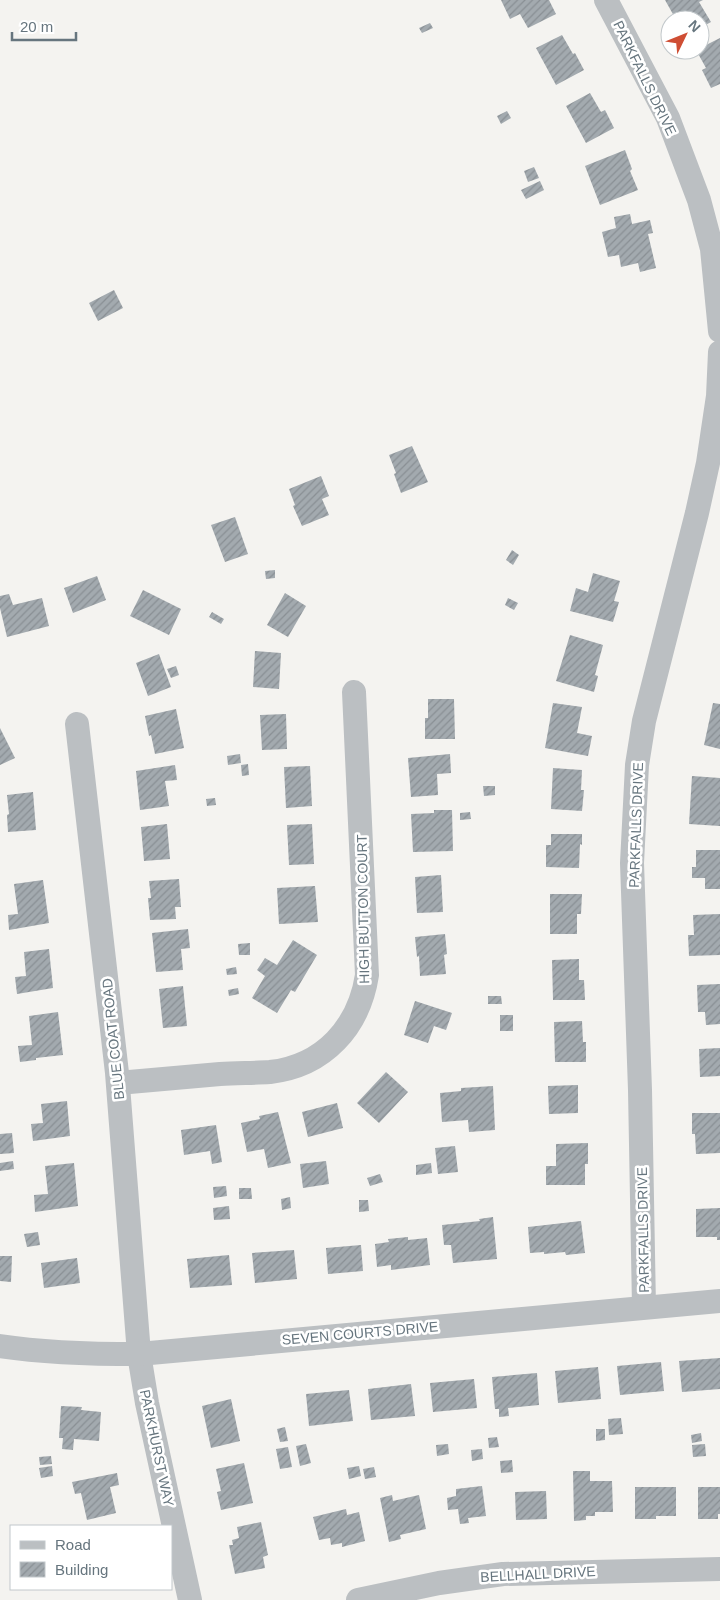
<svg xmlns="http://www.w3.org/2000/svg" width="720" height="1600" font-family="Arial,sans-serif">
<defs>
<pattern id="building-hatch" width="6" height="6" patternUnits="userSpaceOnUse" patternTransform="scale(1.25)"><rect width="6" height="6" fill="#a3aaaf"/><path d="M-1 1l2-2M0 6l6-6M5 7l2-2" fill="none" stroke="#898f94"/></pattern>
</defs>
<rect width="100%" height="100%" fill="#f4f3f0"/>
<g fill="url(#building-hatch)">
<polygon points="501,0 549,0 556,14 528,28 520,14 510,19"/>
<polygon points="665,0 703,0 699,2 711,22 700,28 700,20 679,20 676,14 674,16"/>
<polygon points="430,23 433,28 422,33 419,28"/>
<polygon points="562,35 573,54 575,53 584,70 556,85 536,48"/>
<polygon points="720,38 720,84 711,88 702,70 706,68 696,50 700,50 700,48"/>
<polygon points="590,93 601,112 605,110 614,128 586,143 566,106"/>
<polygon points="507,111 511,118 501,124 497,116"/>
<polygon points="625,150 632,169 630,171 638,190 600,205 585,166"/>
<polygon points="534,167 539,178 528,182 524,171"/>
<polygon points="540,181 544,190 526,199 521,190"/>
<polygon points="630,214 632,224 650,220 653,233 648,234 656,268 640,272 638,263 621,267 619,255 608,257 602,232 616,228 614,217"/>
<polygon points="114,290 123,308 98,321 89,303"/>
<polygon points="412,446 428,482 401,493 394,474 396,473 389,455"/>
<polygon points="321,476 329,496 322,499 329,515 302,526 293,506 295,505 289,489"/>
<polygon points="235,517 248,554 225,562 211,525"/>
<polygon points="512,550 519,555 513,565 506,560"/>
<polygon points="275,570 275,578 266,579 265,571"/>
<polygon points="593,573 620,581 614,601 619,602 613,622 570,611 576,588 588,592"/>
<polygon points="97,576 106,600 73,613 64,588"/>
<polygon points="143,590 181,609 169,635 130,616"/>
<polygon points="285,593 306,606 288,637 267,625"/>
<polygon points="9,594 13,605 42,598 49,626 7,637 0,608 0,596"/>
<polygon points="508,598 518,603 514,610 505,605"/>
<polygon points="212,612 224,619 221,624 209,617"/>
<polygon points="570,635 603,645 595,675 598,676 594,692 556,681"/>
<polygon points="255,651 281,653 279,689 253,687"/>
<polygon points="159,654 171,687 148,696 136,663"/>
<polygon points="176,666 179,675 171,678 167,669"/>
<polygon points="428,699 454,699 455,739 425,739 425,718 428,718"/>
<polygon points="553,703 582,707 577,733 592,736 588,756 545,748"/>
<polygon points="713,703 720,704 720,749 704,745"/>
<polygon points="176,709 184,748 155,754 151,735 149,736 145,716"/>
<polygon points="286,714 287,749 262,750 260,715"/>
<polygon points="0,728 15,758 0,765"/>
<polygon points="240,754 241,763 228,765 227,756"/>
<polygon points="450,754 451,773 437,774 438,795 411,797 408,758"/>
<polygon points="248,764 249,775 242,776 241,765"/>
<polygon points="175,765 177,780 165,781 169,806 140,810 136,771"/>
<polygon points="310,766 312,806 286,808 284,767"/>
<polygon points="553,768 582,770 581,790 584,790 582,811 551,809"/>
<polygon points="692,776 720,778 720,826 689,824"/>
<polygon points="483,786 495,786 495,795 484,796"/>
<polygon points="33,792 36,830 8,832 7,815 9,814 7,795"/>
<polygon points="215,798 216,805 207,806 206,799"/>
<polygon points="434,810 452,810 453,851 413,852 411,814 434,813"/>
<polygon points="470,812 471,819 460,820 460,813"/>
<polygon points="167,824 170,859 144,861 141,827"/>
<polygon points="312,824 314,864 289,865 287,825"/>
<polygon points="551,834 582,834 582,845 580,844 579,868 546,867 546,845 551,845"/>
<polygon points="696,850 720,850 720,889 705,889 705,878 692,878 692,867 696,867"/>
<polygon points="441,875 443,912 417,913 415,877"/>
<polygon points="179,879 181,907 175,907 176,919 150,920 148,898 151,898 149,881"/>
<polygon points="43,880 49,923 9,930 8,915 18,914 14,884"/>
<polygon points="315,886 318,922 279,924 277,888"/>
<polygon points="550,894 582,894 581,914 577,914 577,934 550,934"/>
<polygon points="720,914 720,955 689,956 688,935 694,935 693,915"/>
<polygon points="188,929 190,948 181,949 183,970 156,972 152,933"/>
<polygon points="445,934 447,954 444,955 446,974 420,976 419,956 417,957 415,937"/>
<polygon points="293,940 317,955 295,992 291,990 277,1013 252,998 265,976 257,970 265,958 277,965"/>
<polygon points="250,943 250,955 239,955 238,944"/>
<polygon points="49,949 53,988 17,994 15,977 26,976 24,952"/>
<polygon points="579,959 579,980 584,980 585,1000 553,1000 552,960"/>
<polygon points="236,967 237,974 227,975 226,969"/>
<polygon points="720,984 720,1024 706,1025 705,1012 698,1012 697,985"/>
<polygon points="183,986 187,1026 163,1028 159,989"/>
<polygon points="238,988 239,994 229,996 228,990"/>
<polygon points="488,996 501,996 502,1004 488,1004"/>
<polygon points="415,1001 452,1013 446,1030 434,1026 428,1043 404,1035"/>
<polygon points="58,1012 63,1055 36,1058 36,1060 20,1062 18,1046 32,1045 29,1016"/>
<rect x="500" y="1015" width="13" height="16"/>
<polygon points="582,1021 583,1042 586,1042 586,1062 555,1062 554,1022"/>
<polygon points="720,1048 720,1076 700,1077 699,1049"/>
<polygon points="386,1072 408,1092 379,1123 357,1103"/>
<polygon points="578,1085 578,1113 549,1114 548,1086"/>
<polygon points="493,1086 495,1130 469,1132 468,1120 442,1122 440,1093 461,1091 461,1088"/>
<polygon points="67,1101 70,1136 33,1141 31,1124 43,1123 41,1104"/>
<polygon points="337,1103 343,1128 308,1137 302,1112"/>
<polygon points="278,1112 291,1163 268,1168 264,1149 247,1152 241,1123 260,1119 259,1116"/>
<polygon points="692,1113 720,1113 720,1153 696,1154 695,1134 692,1134"/>
<polygon points="216,1125 222,1162 212,1164 210,1151 184,1155 181,1130"/>
<polygon points="12,1133 14,1153 0,1154 0,1134"/>
<polygon points="588,1143 588,1164 585,1164 585,1185 546,1185 546,1166 556,1166 556,1144"/>
<polygon points="455,1146 458,1172 438,1174 435,1148"/>
<polygon points="13,1161 14,1169 0,1171 0,1163"/>
<polygon points="326,1161 329,1184 303,1188 300,1164"/>
<polygon points="74,1163 78,1206 35,1212 34,1195 48,1194 45,1166"/>
<polygon points="431,1163 432,1173 416,1175 416,1165"/>
<polygon points="380,1174 383,1182 370,1186 367,1178"/>
<polygon points="226,1186 227,1196 214,1198 213,1187"/>
<polygon points="239,1188 251,1188 252,1199 239,1199"/>
<polygon points="290,1197 291,1208 282,1210 281,1199"/>
<polygon points="359,1200 368,1200 369,1211 359,1212"/>
<polygon points="229,1206 230,1219 214,1220 213,1208"/>
<polygon points="720,1208 720,1240 717,1240 717,1237 696,1237 696,1209"/>
<polygon points="493,1217 497,1259 453,1263 451,1245 444,1245 442,1225 480,1221 479,1219"/>
<polygon points="581,1221 585,1253 566,1255 565,1252 544,1254 544,1252 530,1253 528,1227"/>
<polygon points="38,1232 40,1245 27,1247 24,1234"/>
<polygon points="408,1237 408,1240 427,1238 430,1265 391,1270 391,1265 377,1267 375,1244 389,1242 388,1239"/>
<polygon points="361,1245 363,1271 328,1274 326,1248"/>
<polygon points="294,1250 297,1279 255,1283 252,1253"/>
<polygon points="229,1255 232,1285 190,1288 187,1259"/>
<polygon points="0,1256 12,1256 11,1282 0,1281"/>
<polygon points="77,1258 80,1283 44,1288 41,1263"/>
<polygon points="720,1358 720,1389 682,1392 679,1361"/>
<polygon points="661,1362 664,1391 620,1395 617,1366"/>
<polygon points="598,1367 601,1399 558,1403 555,1371"/>
<polygon points="537,1373 539,1405 508,1408 509,1416 499,1417 499,1409 495,1409 492,1377"/>
<polygon points="474,1379 477,1408 433,1412 430,1383"/>
<polygon points="411,1384 415,1416 371,1420 368,1389"/>
<polygon points="349,1390 353,1421 309,1426 306,1394"/>
<polygon points="231,1399 240,1441 211,1448 202,1406"/>
<polygon points="61,1406 82,1407 81,1410 101,1412 99,1441 74,1439 73,1450 62,1449 63,1438 59,1438"/>
<polygon points="621,1418 623,1434 609,1435 608,1419"/>
<polygon points="285,1427 288,1441 280,1442 277,1429"/>
<polygon points="596,1429 605,1429 605,1440 596,1441"/>
<polygon points="701,1433 702,1441 692,1443 691,1435"/>
<polygon points="497,1437 499,1447 489,1448 488,1438"/>
<polygon points="306,1444 311,1463 300,1466 296,1446"/>
<polygon points="448,1444 449,1454 437,1456 436,1445"/>
<polygon points="705,1444 706,1456 693,1457 692,1445"/>
<polygon points="288,1447 292,1467 280,1469 276,1449"/>
<polygon points="482,1449 483,1459 472,1461 471,1450"/>
<polygon points="51,1456 52,1464 40,1465 39,1457"/>
<polygon points="512,1460 513,1472 501,1473 500,1461"/>
<polygon points="244,1463 253,1503 221,1510 217,1492 221,1491 216,1469"/>
<polygon points="52,1466 53,1476 41,1478 39,1468"/>
<polygon points="359,1466 361,1476 349,1479 347,1468"/>
<polygon points="374,1467 376,1477 365,1479 363,1469"/>
<polygon points="573,1471 590,1471 590,1481 612,1481 613,1512 595,1512 595,1516 586,1516 586,1520 574,1521"/>
<polygon points="117,1473 119,1485 110,1487 116,1513 87,1520 81,1493 75,1494 72,1482"/>
<polygon points="482,1486 486,1516 468,1518 469,1523 460,1524 458,1509 448,1510 447,1498 456,1496 456,1489"/>
<polygon points="635,1487 676,1487 676,1516 656,1516 656,1519 635,1519"/>
<polygon points="698,1487 720,1487 720,1514 718,1514 718,1519 698,1519"/>
<polygon points="546,1491 547,1519 516,1520 515,1492"/>
<polygon points="392,1495 393,1501 419,1495 426,1529 400,1535 401,1539 389,1542 380,1498"/>
<polygon points="346,1509 347,1515 359,1512 365,1541 342,1547 342,1543 331,1545 330,1538 319,1540 313,1517"/>
<polygon points="261,1522 268,1555 263,1557 265,1568 235,1574 229,1545 233,1545 232,1540 239,1538 237,1527"/>
</g>
<g fill="none" stroke-linecap="round" stroke-linejoin="round">
<g stroke="#bbbfc2" stroke-width="24">
<polyline points="606,0 668,118 699,200 712,249 720,331"/>
<polyline points="77,724 117,1073 139,1354 147,1403 190,1600"/>
<path d="M118,1083C152,1080 186,1077 220,1074C237,1073 253,1073 270,1072C324,1066 359,1027 367,975L354,692"/>
<polyline points="644,1307 640,1090 632,863 637,765 644,721 697,513 708,463 718,396 720,352"/>
<path d="M0,1346C46,1353 92,1354 139,1354L720,1301"/>
<polyline points="358,1600 439,1583 503,1574 720,1569"/>
</g>
</g>
<g text-anchor="middle" dominant-baseline="central" stroke-width="5" stroke-linejoin="round" paint-order="stroke">
<g font-size="14" fill="#66757e" stroke="#fff">
<text transform="translate(645 78) rotate(64)">PARKFALLS DRIVE</text>
<text transform="translate(636 825) rotate(-88)">PARKFALLS DRIVE</text>
<text transform="translate(363 909) rotate(-91)">HIGH BUTTON COURT</text>
<text transform="translate(113 1039) rotate(-96)">BLUE COAT ROAD</text>
<text transform="translate(643 1230) rotate(-91)">PARKFALLS DRIVE</text>
<text transform="translate(360 1333) rotate(-5)">SEVEN COURTS DRIVE</text>
<text transform="translate(157 1448) rotate(78)">PARKHURST WAY</text>
<text transform="translate(538 1574) rotate(-3)">BELLHALL DRIVE</text>
</g>
</g>
<rect x="10" y="1525" width="162" height="65" fill="#ffffff" stroke="#c2c8cb"/>
<rect x="20" y="1541" width="25" height="8" fill="#bbbfc2" stroke="#c2c8cb"/>
<text x="55" y="1550" font-size="15" fill="#66757e">Road</text>
<rect x="20" y="1562" width="25" height="15" fill="url(#building-hatch)" stroke="#c2c8cb"/>
<text x="55" y="1575" font-size="15" fill="#66757e">Building</text>
<g transform="translate(685 35) rotate(47)"><circle r="24" fill="#ffffff" stroke="#c2c8cb"/>
<path d="M0-4L9 19L0 12L-9 19Z" fill="#cf4e34"/>
<text y="-8" font-size="14" font-weight="bold" text-anchor="middle" fill="#66757e">N</text>
</g>
<path d="M12 32v8h64v-8" fill="none" stroke="#66757e" stroke-width="2.5"/>
<text x="20" y="32" font-size="15" fill="#66757e" stroke="#ffffff" stroke-width="4" paint-order="stroke">20 m</text>
</svg>
